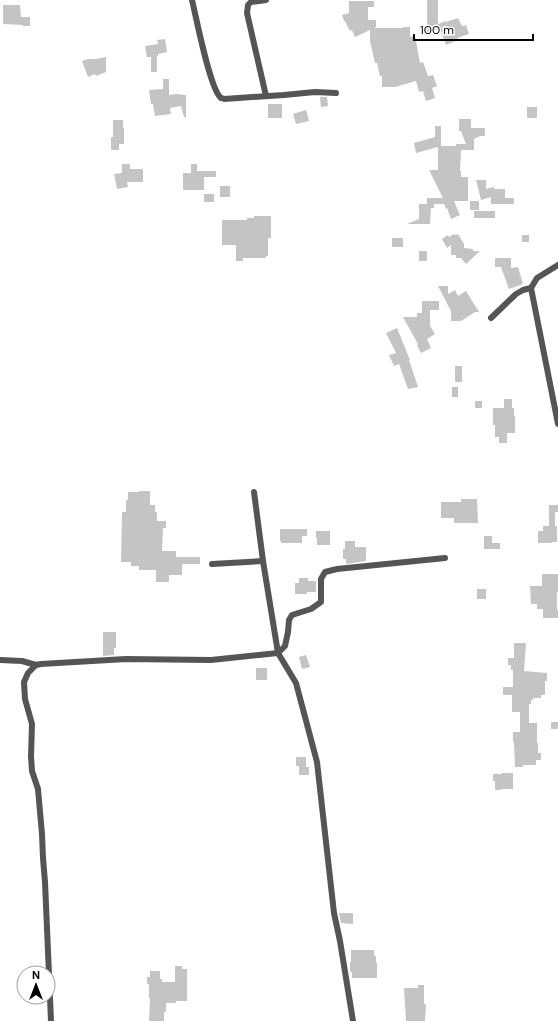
<svg xmlns="http://www.w3.org/2000/svg" width="558" height="1021" font-family="'DM Sans',sans-serif">
<rect width="100%" height="100%" fill="#fff"/>
<g fill="#c4c4c4">
<polygon points="427,0 438,0 438,24 446,21 446,22 458,18 462,26 466,25 469,34 457,38 458,40 446,45 441,31 439,32 438,29 428,33 425,28 427,27"/>
<polygon points="349,1 374,1 374,7 368,7 368,20 376,20 376,27 374,28 403,28 403,27 410,27 410,37 415,36 420,63 423,62 428,76 433,75 437,86 432,88 435,98 426,101 423,91 419,92 416,81 395,87 382,87 382,76 380,76 377,63 375,63 370,41 370,30 355,37 352,30 350,31 345,21 344,21 342,15 349,13"/>
<polygon points="3,5 20,5 21,17 30,17 30,26 23,26 23,25 3,24"/>
<polygon points="165,39 167,52 158,54 158,56 157,56 157,72 151,72 151,57 147,57 145,46 158,44 157,40"/>
<polygon points="106,57 106,72 96,76 95,74 88,77 82,61 88,59 96,59"/>
<polygon points="163,79 169,79 169,95 176,94 186,95 186,117 184,117 181,106 170,108 171,114 155,116 153,104 151,104 149,90 163,89"/>
<polygon points="320,97 327,97 328,106 321,107"/>
<rect x="268" y="104" width="14" height="14"/>
<rect x="527" y="107" width="10" height="11"/>
<polygon points="306,110 309,121 296,124 293,114"/>
<polygon points="459,119 471,119 471,128 485,128 485,136 480,136 474,139 474,150 461,150 460,171 461,171 461,177 468,177 468,201 454,201 460,215 451,219 447,208 446,209 444,204 434,204 434,208 431,208 430,224 407,224 419,219 419,204 427,204 427,198 443,198 429,170 438,170 438,147 416,153 414,143 435,137 435,126 441,126 441,146 456,146 456,144 466,144 461,131 459,131"/>
<polygon points="113,120 123,120 123,128 124,128 124,144 119,144 119,150 111,150 111,137 113,137"/>
<polygon points="122,164 130,164 130,169 143,169 143,182 127,182 128,187 117,189 114,174 122,173"/>
<polygon points="191,164 197,164 197,171 216,171 216,177 204,177 204,190 183,190 183,173 191,173"/>
<polygon points="476,180 486,180 486,189 494,187 494,189 505,189 505,198 514,198 514,204 491,204 491,197 481,200"/>
<rect x="220" y="186" width="10" height="11"/>
<rect x="204" y="194" width="10" height="8"/>
<rect x="470" y="201" width="9" height="9"/>
<rect x="474" y="211" width="21" height="7"/>
<polygon points="254,216 271,216 271,238 268,238 268,256 266,256 266,258 243,258 243,261 236,261 236,245 222,245 222,220 247,220 247,218 254,218"/>
<polygon points="454,234 455,235 458,234 464,244 464,248 473,249 473,251 480,251 466,264 461,258 456,258 456,255 451,255 451,245 447,248 442,239 448,235 449,237"/>
<rect x="522" y="235" width="7" height="7"/>
<rect x="392" y="238" width="11" height="9"/>
<rect x="419" y="251" width="8" height="10"/>
<polygon points="495,258 511,258 511,268 518,267 523,284 509,289 501,267 495,267"/>
<polygon points="438,286 448,286 448,294 455,290 458,296 466,291 479,312 475,312 461,321 451,321 451,311"/>
<polygon points="422,301 439,301 439,310 430,310 430,326 435,334 427,339 431,348 421,353 417,345 418,344 403,317 417,317 417,313 422,313"/>
<polygon points="397,328 410,360 409,360 418,387 408,389 399,364 394,366 389,355 396,353 386,333"/>
<rect x="455" y="366" width="7" height="16"/>
<rect x="452" y="387" width="6" height="10"/>
<polygon points="504,399 512,399 512,408 514,408 514,416 515,416 515,433 507,433 507,443 499,443 499,437 495,437 495,425 493,425 493,408 504,408"/>
<rect x="475" y="401" width="7" height="7"/>
<polygon points="139,491 150,491 150,505 155,505 155,512 157,512 157,521 166,521 166,528 163,528 162,551 176,551 176,557 200,557 200,564 182,564 182,575 169,575 169,582 156,582 156,570 139,570 139,566 131,566 131,562 121,562 122,512 126,512 126,500 128,500 128,492 139,492"/>
<polygon points="461,499 477,499 478,523 454,523 454,518 441,518 441,502 461,502"/>
<rect x="549" y="505" width="9" height="7"/>
<polygon points="549,512 555,512 555,526 557,526 557,542 552,542 552,543 538,543 538,531 543,531 543,526 549,526"/>
<polygon points="280,529 307,529 307,536 302,536 302,543 281,543 281,541 280,541"/>
<polygon points="316,531 330,531 330,545 317,545 317,538 316,538"/>
<polygon points="484,536 492,536 492,543 500,543 500,549 484,549"/>
<polygon points="345,541 355,541 355,547 366,547 366,561 346,564 346,559 343,559 343,549 345,549"/>
<polygon points="542,574 558,574 558,592 557,592 557,610 558,610 558,618 543,618 543,609 537,609 537,604 531,604 530,586 542,586"/>
<polygon points="299,578 308,578 308,581 316,581 316,592 307,592 307,594 295,594 295,583 299,583"/>
<rect x="477" y="589" width="9" height="10"/>
<polygon points="103,632 116,632 116,648 114,648 114,655 103,656"/>
<polygon points="514,643 526,643 524,671 547,673 547,681 545,681 545,695 541,695 541,698 533,698 533,700 531,700 531,704 529,704 529,723 537,723 537,743 538,743 538,753 541,753 541,760 536,760 536,765 523,765 523,767 515,767 514,742 513,742 513,732 520,732 520,712 512,712 512,695 503,695 503,687 513,687 513,670 511,670 511,665 508,665 508,658 514,658"/>
<polygon points="306,655 310,667 302,669 299,657"/>
<rect x="256" y="668" width="11" height="12"/>
<rect x="551" y="722" width="7" height="7"/>
<polygon points="296,757 306,757 306,767 309,767 309,775 299,775 299,766 296,766"/>
<polygon points="502,773 513,773 513,789 501,789 501,790 495,790 495,781 493,781 493,774 502,774"/>
<polygon points="339,913 353,913 353,924 341,923"/>
<polygon points="351,950 374,950 374,956 376,956 376,963 377,963 377,978 352,978 352,972 350,972 350,962 351,962"/>
<polygon points="175,966 182,966 182,969 187,969 187,1001 176,1001 176,1003 166,1003 166,1012 164,1012 164,1021 149,1021 150,998 149,998 149,984 147,984 147,977 150,977 150,971 160,971 160,979 162,979 162,982 175,982"/>
<polygon points="418,985 424,985 424,1004 426,1004 425,1021 406,1021 404,988 418,988"/>
</g>
<g fill="none" stroke-linecap="round" stroke-linejoin="round">
<g stroke="#555" stroke-width="6">
<path d="M192,0C196,16 210,90 221,98C222,98 223,98 224,99L284,95L315,92L336,93"/>
<polyline points="266,96 247,13 248,5 251,2 266,0"/>
<polyline points="558,265 537,278 531,288 558,424"/>
<polyline points="491,318 516,294 523,290 531,288"/>
<polyline points="254,492 263,561 278,653 296,683 317,762 334,913 340,941 353,1021"/>
<polyline points="212,564 263,561"/>
<polyline points="0,660 22,661 36,665 41,664 126,659 211,660 278,653 285,646 288,632 289,620 292,615 311,609 321,602 321,579 325,572 337,569 445,558"/>
<polyline points="36,665 28,673 24,682 25,699 32,724 31,756 32,771 38,789 42,834 43,858 45,882 51,1021"/>
</g>
</g>
<g transform="translate(36 985)"><circle r="19" fill="#ffffff" stroke="#999999"/>
<path d="M0-3L7 15L0 10L-7 15Z" fill="#000000"/>
<text y="-6" font-size="11" font-weight="bold" text-anchor="middle" fill="#000000">N</text>
</g>
<path d="M414 34v6h119v-6" fill="none" stroke="#000000" stroke-width="2"/>
<text x="420" y="34" font-size="12" fill="#000000" stroke="#ffffff" stroke-width="3" paint-order="stroke">100 m</text>
</svg>
